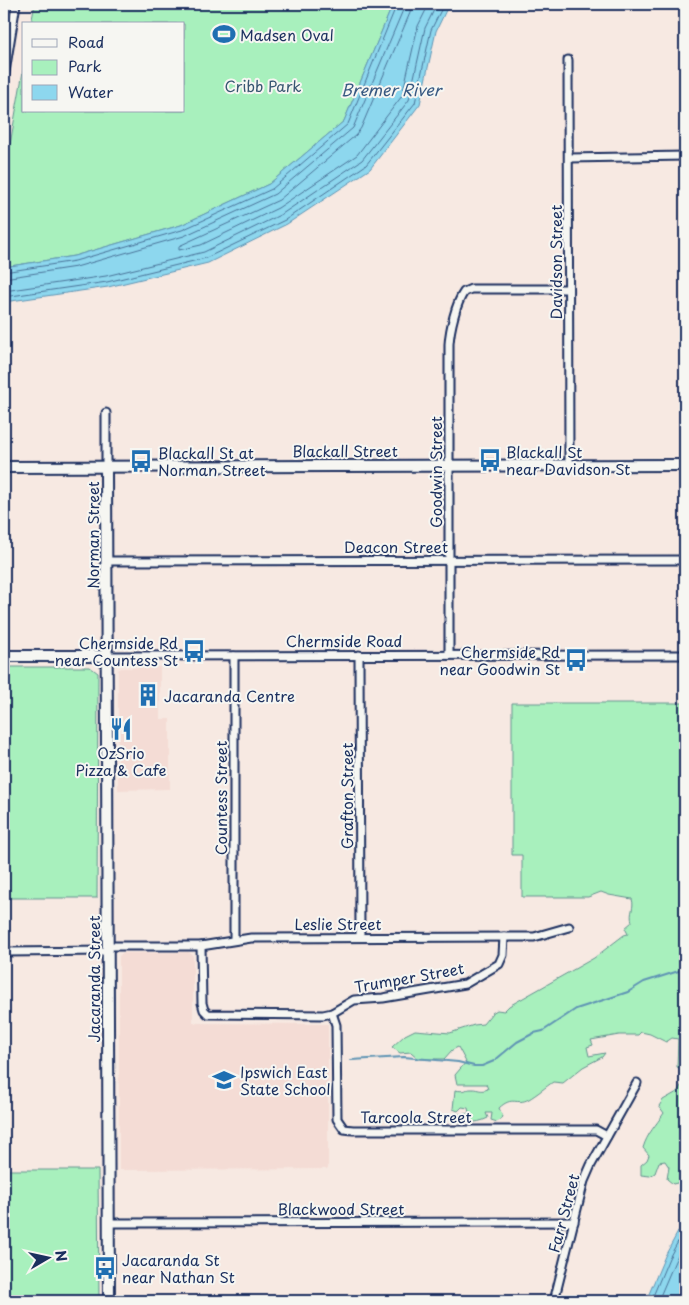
<svg xmlns="http://www.w3.org/2000/svg" width="689" height="1305" font-family="'Playpen Sans',sans-serif">
<rect width="100%" height="100%" fill="#f7e9e2"/>
<filter id="ink" filterUnits="userSpaceOnUse"><feTurbulence type="fractalNoise" baseFrequency=".02" numOctaves="2"/><feDisplacementMap in="SourceGraphic" scale="10" xChannelSelector="R" yChannelSelector="G"/><feConvolveMatrix kernelMatrix="1 2 1 2 8 2 1 2 1" color-interpolation-filters="sRGB"/></filter>
<g filter="url(#ink)">
<g fill="#f4dcd5">
<polygon points="160,667 160,719 170,719 170,789 118,790 118,670 121,668"/>
<polygon points="189,952 193,956 193,1023 328,1024 328,1169 119,1170 119,956 122,953"/>
</g>
<g fill="#a8f0bd" stroke="#62908e">
<polygon points="35,4 393,4 344,121 269,184 181,225 74,256 4,267 4,178 24,66 24,111 184,111 184,24 31,24"/>
<polygon points="4,667 90,667 98,673 97,898 4,898"/>
<path d="M512,703H685V1079L682,1069L677,1067L678,1039L672,1038L666,1042L650,1034L641,1032L638,1035H619L591,1040L593,1045L587,1047L589,1056L605,1053L602,1057L583,1067L563,1083L553,1082C547,1086 536,1095 529,1099C516,1106 513,1095 499,1108L503,1117L497,1122L491,1120L492,1113H486L488,1118C474,1125 467,1121 452,1122L449,1116C457,1113 462,1115 469,1113L468,1108L462,1107L458,1111L453,1109L455,1090C465,1092 464,1089 472,1089C479,1089 480,1092 488,1089L486,1084H457L455,1075L466,1062L458,1047L452,1050L444,1059H419L411,1052L400,1053L392,1047L405,1035L415,1030L450,1033L474,1025L483,1024L492,1013L497,1010L504,1011L509,1006L594,958L624,935L628,934L625,928L632,922C629,912 635,908 632,899L609,895L601,892L588,897H522V855H512Z"/>
<path d="M685,1080V1178L681,1182L673,1184L667,1179L669,1167L665,1161L659,1162L655,1173L650,1176L641,1175V1165L647,1160L649,1155L643,1148C647,1134 656,1125 664,1113L659,1106L663,1100L677,1092Z"/>
<polygon points="4,1170 98,1170 99,1301 4,1301"/>
</g>
<g fill="#8dd7ee" stroke="#5f94b4">
<polygon points="393,4 449,4 436,31 420,104 370,169 287,224 208,263 108,287 4,302 4,267 74,256 181,225 269,184 344,121"/>
<polygon points="685,1219 685,1301 646,1301 665,1256"/>
</g>
<g fill="none" stroke-linecap="round" stroke-linejoin="round">
<g stroke="#497298" stroke-width="1">
<polyline points="411,4 410,13 361,128 356,135 279,200 179,246 179,250 201,245 278,208 357,155 402,96 418,26 429,4"/>
<polyline points="4,272 75,261 182,230 272,189 348,124 397,4"/>
<polyline points="4,278 76,267 184,236 275,194 353,128 403,10 404,4"/>
<polyline points="4,291 106,276 204,252 282,214 362,160 409,100 425,28 437,4"/>
<polyline points="4,297 107,282 206,258 285,220 366,165 415,103 431,30 444,4"/>
<polyline points="651,1301 669,1258 685,1229"/>
<polyline points="658,1301 675,1261 685,1242"/>
</g>
<polyline stroke="#5f94b4" stroke-width="2" points="351,1060 404,1057 458,1062 474,1066 482,1066 494,1061 517,1042 534,1033 543,1031 576,1009 628,992 644,982 685,969"/>
<defs>
<g id="street">
<polyline points="568,60 569,465"/>
<polyline points="4,78 16,4"/>
<polyline points="569,158 685,156"/>
<polyline points="106,466 106,413"/>
<polyline points="107,561 685,560"/>
<polyline points="359,655 360,937"/>
<path d="M449,655V344C450,329 456,303 464,292L471,289H568"/>
<polyline points="107,656 685,655"/>
<polyline points="234,656 234,939"/>
<polyline points="108,946 201,946 251,938 534,937 569,927"/>
<polyline points="201,946 202,1003 204,1010 208,1014 323,1015 332,1013 354,1000 383,998 465,984 499,964 503,955 504,937"/>
<polyline points="4,952 108,951"/>
<polyline points="332,1013 336,1025 337,1119 344,1129 353,1130 596,1130 607,1136"/>
<polyline points="109,1223 574,1222"/>
<polyline points="554,1301 584,1181 591,1165 637,1083"/>
</g>
<g id="secondary">
<polyline points="106,466 109,1301"/>
<polyline points="4,467 685,465"/>
<polyline points="4,656 107,656"/>
</g>
</defs>
<use href="#street" stroke="#1b2f5e" stroke-width="11"/>
<use href="#secondary" stroke="#1b2f5e" stroke-width="14"/>
<use href="#street" stroke="#f6f6f2" stroke-width="7"/>
<use href="#secondary" stroke="#f6f6f2" stroke-width="10"/>
</g>
</g>
<defs>
<symbol id="stadium-bare" viewBox="-9 -9 18 18"><path d="M0-5a6.5 5 0 1 0 0 10a6.5 5 0 1 0 0-10ZM-3.5-1.8h7v3.6h-7Z" fill="#1f6fb2" stroke="#f6f6f2" stroke-width="2.5" paint-order="stroke"/></symbol>
<symbol id="bus-bare" viewBox="-9 -9 18 18"><path d="M-5-6H5V4H4V6H2V4H-2V6H-4V4H-5ZM-3.5-4V0h7V-4ZM-3.5 1.2v1.5H-2V1.2ZM2 1.2v1.5H3.5V1.2Z" fill="#1f6fb2" stroke="#f6f6f2" stroke-width="2.5" paint-order="stroke"/></symbol>
<symbol id="building-bare" viewBox="-9 -9 18 18"><path d="M-4-6H4V6H1V3H-1V6H-4ZM-2.5-4.3h1.7v1.8h-1.7ZM.8-4.3h1.7v1.8H.8ZM-2.5-1h1.7V.8h-1.7ZM.8-1h1.7V.8H.8Z" fill="#1f6fb2" stroke="#f6f6f2" stroke-width="2.5" paint-order="stroke"/></symbol>
<symbol id="restaurant-bare" viewBox="-9 -9 18 18"><path d="M-5-6h1v4h1v-4h1v4h1v-4h1v5L-1.5 .5V6h-2V.5L-5-1ZM5-6V6H3V1.5H1.5Q1.5-4 5-6Z" fill="#1f6fb2" stroke="#f6f6f2" stroke-width="2.5" paint-order="stroke"/></symbol>
<symbol id="school-bare" viewBox="-9 -9 18 18"><path d="M0-5L7-2L0 1L-7-2ZM-4 1L0 2.5L4 1V4Q0 6-4 4Z" fill="#1f6fb2" stroke="#f6f6f2" stroke-width="2.5" paint-order="stroke"/></symbol>
</defs>
<g fill-rule="evenodd">
<use href="#stadium-bare" x="208" y="18" width="32" height="32"/>
<use href="#bus-bare" x="474" y="444" width="32" height="32"/>
<use href="#bus-bare" x="125" y="445" width="32" height="32"/>
<use href="#bus-bare" x="178" y="635" width="32" height="32"/>
<use href="#bus-bare" x="560" y="644" width="32" height="32"/>
<use href="#building-bare" x="132" y="679" width="32" height="32"/>
<use href="#restaurant-bare" x="105" y="713" width="32" height="32"/>
<use href="#school-bare" x="208" y="1064" width="32" height="32"/>
<use href="#bus-bare" x="89" y="1252" width="32" height="32"/>
</g>
<g text-anchor="middle" dominant-baseline="central" stroke-width="4" stroke-linejoin="round" paint-order="stroke">
<g font-size="15" fill="#1b2f5e" stroke="#f6f6f2" text-anchor="start">
<text x="240" y="34">Madsen Oval</text>
<text x="506" y="451">Blackall St<tspan x="506" dy="17">near Davidson St</tspan></text>
<text x="158" y="452">Blackall St at<tspan x="158" dy="17">Norman Street</tspan></text>
<text x="178" y="642" text-anchor="end">Chermside Rd<tspan x="178" dy="17">near Countess St</tspan></text>
<text x="560" y="651" text-anchor="end">Chermside Rd<tspan x="560" dy="17">near Goodwin St</tspan></text>
<text x="164" y="695">Jacaranda Centre</text>
<text x="121" y="752" text-anchor="middle">OzSrio<tspan x="121" dy="17">Pizza &amp; Cafe</tspan></text>
<text x="240" y="1071">Ipswich East<tspan x="240" dy="17">State School</tspan></text>
<text x="122" y="1259">Jacaranda St<tspan x="122" dy="17">near Nathan St</tspan></text>
</g>
<g font-size="15" fill="#375671" stroke="#f6f6f2">
<text x="263" y="85">Cribb Park</text>
</g>
<g font-size="15" fill="#1b2f5e" stroke="#f6f6f2">
<text transform="translate(555 262) rotate(-90)">Davidson Street</text>
<text x="345" y="450">Blackall Street</text>
<text transform="translate(435 472) rotate(-90)">Goodwin Street</text>
<text transform="translate(92 535) rotate(-90)">Norman Street</text>
<text x="396" y="546">Deacon Street</text>
<text x="344" y="640">Chermside Road</text>
<text transform="translate(346 796) rotate(-90)">Grafton Street</text>
<text transform="translate(220 798) rotate(-90)">Countess Street</text>
<text x="338" y="923">Leslie Street</text>
<text transform="translate(409 977) rotate(-10)">Trumper Street</text>
<text transform="translate(93 979) rotate(-90)">Jacaranda Street</text>
<text x="416" y="1116">Tarcoola Street</text>
<text x="341" y="1208">Blackwood Street</text>
<text transform="translate(563 1213) rotate(-75)">Farr Street</text>
</g>
<g font-size="16" font-style="italic" fill="#385982" stroke="#f6f6f2">
<text x="391" y="89">Bremer River</text>
</g>
</g>
<rect width="689" height="1305" fill="none" stroke="#f6f6f2" stroke-width="20"/>
<rect x="10" y="10" width="669" height="1285" fill="none" stroke="#1b2f5e" stroke-width="2" filter="url(#ink)"/>
<rect x="22" y="22" width="162" height="90" fill="#f6f6f2" stroke="#9ea6b7"/>
<rect x="32" y="39" width="25" height="8" fill="#f6f6f2" stroke="#9ea6b7"/>
<text x="68" y="48" font-size="15" fill="#1b2f5e">Road</text>
<rect x="32" y="60" width="25" height="15" fill="#a8f0bd" stroke="#9ea6b7"/>
<text x="68" y="72" font-size="15" fill="#1b2f5e">Park</text>
<rect x="32" y="85" width="25" height="15" fill="#8dd7ee" stroke="#9ea6b7"/>
<text x="68" y="98" font-size="15" fill="#1b2f5e">Water</text>
<g transform="translate(48 1258) rotate(81)" stroke="#f6f6f2" stroke-width="4" paint-order="stroke">
<path d="M0-4L9 19L0 12L-9 19Z" fill="#1b2f5e"/>
<text y="-8" font-size="14" font-weight="bold" text-anchor="middle" fill="#1b2f5e">N</text>
</g>
</svg>
